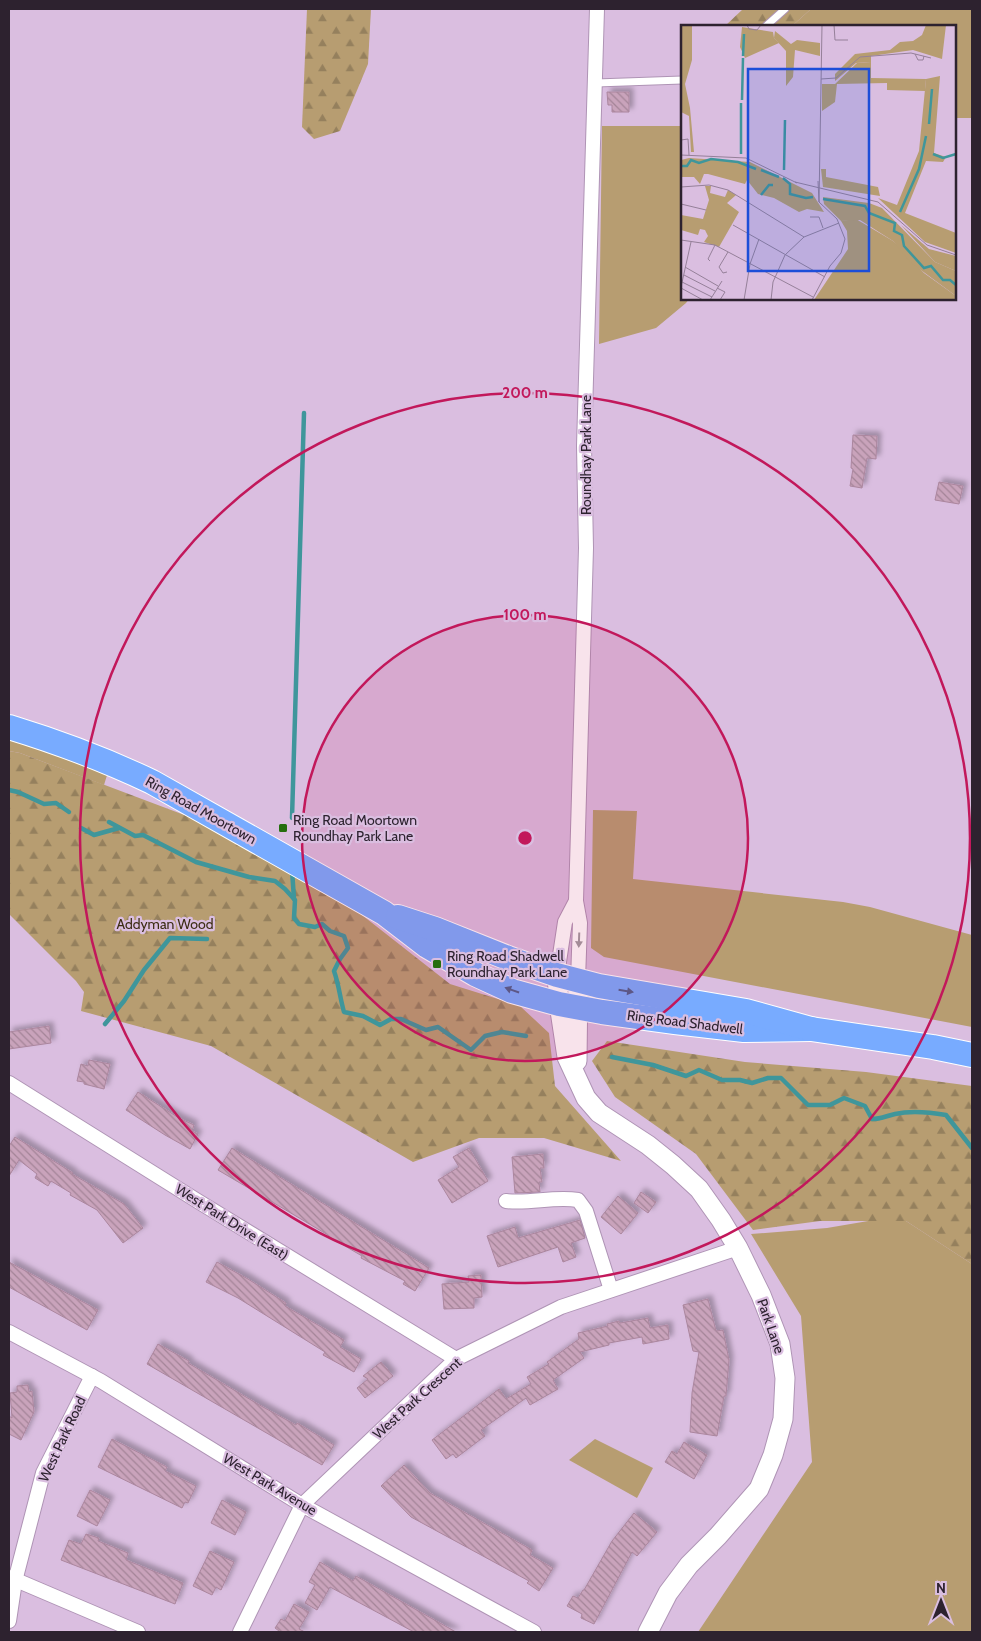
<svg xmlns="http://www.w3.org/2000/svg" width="981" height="1641" font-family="Cabin,sans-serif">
<defs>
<pattern id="forest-firs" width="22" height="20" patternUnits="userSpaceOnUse" patternTransform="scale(1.25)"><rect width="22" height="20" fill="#b79d71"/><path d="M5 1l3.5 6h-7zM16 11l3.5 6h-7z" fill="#95805d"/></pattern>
<pattern id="building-back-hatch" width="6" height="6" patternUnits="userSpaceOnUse" patternTransform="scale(1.25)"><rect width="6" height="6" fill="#c9a3bb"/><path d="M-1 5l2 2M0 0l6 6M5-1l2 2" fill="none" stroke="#a48498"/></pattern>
<filter id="shadow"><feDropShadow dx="4" dy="-4" stdDeviation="2.5" flood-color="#0004"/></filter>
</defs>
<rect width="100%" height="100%" fill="#dabee0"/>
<g fill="#b79d71">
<polygon points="811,9 972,9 972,118 955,118 955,26 792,26"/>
<polygon points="602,126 682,126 682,299 689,299 686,303 656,328 599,344"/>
<polygon points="9,740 68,757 108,772 104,785 20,753 9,751"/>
<polygon points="593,810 637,811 633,879 843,902 870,907 972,935 972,1027 604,957 591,948"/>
<polygon points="880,1219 906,1221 972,1264 972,1632 698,1632 812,1462 801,1316 751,1234 827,1228"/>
<polygon points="595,1439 653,1468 637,1498 569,1460"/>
</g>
<g fill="url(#forest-firs)">
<polygon points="307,9 371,9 368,64 340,131 314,139 302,127"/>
<polygon points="743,9 811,9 792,26 725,26"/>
<polygon points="9,751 20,753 187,816 330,890 450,984 520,1006 549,1033 555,1086 621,1161 544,1138 479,1138 413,1162 211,1046 81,1011 84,992 76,981 9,914"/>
<polygon points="607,1041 745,1062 866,1072 972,1086 972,1264 906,1221 820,1221 753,1230 696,1154 615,1097 592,1061"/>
</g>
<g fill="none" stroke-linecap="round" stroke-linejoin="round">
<g stroke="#3f969b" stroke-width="4.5">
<polyline points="9,790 18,792 44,804 56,803 69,812"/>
<polyline points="292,818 304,413"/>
<path d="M109,822L135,836L143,835L196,862L249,877L275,881L285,889L295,900L294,918L299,924L315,927L322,924L330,931L344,936L348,948L340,959L334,971C339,985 340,998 344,1012L363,1016L380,1025L391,1019H401L426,1030L438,1027L471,1050L485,1036L502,1032L526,1036"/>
<polyline points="81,828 94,835 119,828"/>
<polyline points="292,870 294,899"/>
<polyline points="105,1024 124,1001 144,970 170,938 207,939"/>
<path d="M612,1057L653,1065L686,1076L699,1070L722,1080H740L752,1083L768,1078H781L808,1105H830L844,1098L865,1106L872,1119C881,1119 886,1116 895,1114C912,1110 929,1112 946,1115L972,1148"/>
</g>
</g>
<g fill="url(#building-back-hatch)" stroke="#ab869e" filter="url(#shadow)">
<polygon points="607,92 629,92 629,112 612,112 612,105 608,105"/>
<polygon points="853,435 877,436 876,459 867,458 862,488 850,486 853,469 851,468"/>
<polygon points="939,482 963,486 959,504 935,500"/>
<polygon points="49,1026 51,1043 9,1049 9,1032"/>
<polygon points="89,1060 110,1064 104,1089 84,1084 84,1082 77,1081 81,1064 88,1066"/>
<polygon points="138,1092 179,1118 194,1125 192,1131 198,1134 190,1149 165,1135 126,1110"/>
<polygon points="15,1137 73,1173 72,1174 124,1204 143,1228 123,1243 97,1210 70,1195 71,1193 51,1181 48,1186 35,1178 37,1174 19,1160 9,1176 9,1146"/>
<polygon points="232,1148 429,1268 415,1291 403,1284 405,1281 361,1258 362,1256 328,1236 328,1235 218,1170"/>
<polygon points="469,1148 488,1181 452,1203 438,1180 459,1167 453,1157"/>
<polygon points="543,1154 544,1168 540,1168 542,1182 539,1182 540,1192 515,1193 512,1157"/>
<polygon points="641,1192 656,1202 648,1213 634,1203"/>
<polygon points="618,1196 638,1213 621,1234 601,1217"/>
<polygon points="580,1220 585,1238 571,1243 576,1257 563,1262 558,1247 498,1267 487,1236 515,1227 518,1238"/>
<polygon points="9,1262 98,1310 87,1330 9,1287"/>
<polygon points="217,1262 248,1279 286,1303 285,1306 344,1340 340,1347 361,1359 354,1372 323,1355 325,1352 238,1298 206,1282"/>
<polygon points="481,1275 482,1297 474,1298 474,1308 444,1309 442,1284 469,1282 468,1276"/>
<polygon points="708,1299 716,1331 723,1330 729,1360 726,1396 724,1396 717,1436 690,1432 692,1393 699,1352 693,1351 683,1305"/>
<polygon points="648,1318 650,1328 668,1325 669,1339 643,1344 642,1337 609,1343 609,1345 580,1352 584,1358 553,1380 558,1389 530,1405 526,1398 481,1430 485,1436 456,1458 453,1454 446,1459 432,1440 499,1389 506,1399 531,1384 527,1377 549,1364 547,1362 579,1339 578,1333 608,1326 607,1324 619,1321 620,1323"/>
<polygon points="158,1344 189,1361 188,1363 263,1407 296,1425 297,1423 334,1445 322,1465 147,1364"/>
<polygon points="381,1362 393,1376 365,1398 357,1388 368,1379 363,1376"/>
<polygon points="28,1385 29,1392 32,1391 34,1412 21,1440 9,1434 9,1416 12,1418 10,1393 17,1392 17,1386"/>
<polygon points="112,1439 167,1467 165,1471 196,1486 188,1503 185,1502 182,1508 98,1467"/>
<polygon points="684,1442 707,1455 694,1479 665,1462 672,1451 677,1454"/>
<polygon points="404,1465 430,1493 532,1550 530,1555 553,1568 539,1591 527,1583 529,1581 411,1517 381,1486"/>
<polygon points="90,1490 110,1500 97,1526 77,1516"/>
<polygon points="222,1500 246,1512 235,1535 211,1523"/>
<polygon points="634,1513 657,1532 637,1556 632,1552 594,1624 581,1618 582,1614 567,1606 573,1596 578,1598 583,1590 584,1590 612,1541"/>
<polygon points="86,1534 99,1538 98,1541 128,1553 126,1560 183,1583 175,1604 61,1560 69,1540 81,1544"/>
<polygon points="210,1551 234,1562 221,1590 216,1587 212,1595 193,1586"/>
<polygon points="320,1562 353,1581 356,1576 456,1632 414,1632 330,1587 317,1610 305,1603 315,1585 309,1582"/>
<polygon points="294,1604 309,1612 299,1629 305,1632 278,1632 279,1631 275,1628 281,1619 285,1621"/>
</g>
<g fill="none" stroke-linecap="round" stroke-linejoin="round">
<defs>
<g id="lane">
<polyline points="766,26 785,9"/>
<polyline points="596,83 682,80"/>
</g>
<g id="street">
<polyline points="557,975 565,922 576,901"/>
<polyline points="578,980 580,923 576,901 586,548 584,446 597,9"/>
<polyline points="9,1083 196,1200 456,1359"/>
<path d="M506,1201C530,1204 554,1196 578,1200L586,1211L611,1290"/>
<polyline points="9,1332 101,1381 302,1505 534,1632"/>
<polyline points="9,1577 138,1632"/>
<polyline points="9,1621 15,1581 43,1473 92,1376"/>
<polyline points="240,1632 302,1505 456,1359 561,1307 738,1248"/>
</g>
<g id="secondary">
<polyline points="557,975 559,1004 567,1057 586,1098 599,1113 648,1145 673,1165 699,1189 721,1220 738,1248 761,1295 780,1344 785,1378 783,1419 773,1455 759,1489 718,1536 689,1565 668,1593 648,1632"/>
<polyline points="577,1061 578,980"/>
</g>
<g id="highway">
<path d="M9,727C58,742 106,760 152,782L384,913L427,946L475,974L512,991L559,1004L602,1012L675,1022L744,1030L811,1029"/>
<polyline points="398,917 435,929 508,958 557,975 599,986 746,1011 811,1029 933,1047 972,1055"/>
</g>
</defs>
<use href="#lane" stroke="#af94b5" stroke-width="9"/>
<use href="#street" stroke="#af94b5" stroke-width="16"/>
<use href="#secondary" stroke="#af94b5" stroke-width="21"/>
<use href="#highway" stroke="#fff" stroke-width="26"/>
<use href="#lane" stroke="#fff" stroke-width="7"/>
<use href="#street" stroke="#fff" stroke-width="14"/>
<use href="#secondary" stroke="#fff" stroke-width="19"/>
<use href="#highway" stroke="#78abff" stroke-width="24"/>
</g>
<defs><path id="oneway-solid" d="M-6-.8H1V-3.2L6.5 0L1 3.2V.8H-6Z" transform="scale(1.25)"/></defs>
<use fill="#a09ca1" href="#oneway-solid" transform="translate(579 940) rotate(92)"/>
<g fill="#4f608d">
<use href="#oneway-solid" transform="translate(512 990) rotate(-161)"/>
<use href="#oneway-solid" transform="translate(626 991) rotate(9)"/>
</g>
<circle cx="525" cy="838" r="223" fill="#c2185b" fill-opacity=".12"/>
<g fill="none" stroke="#c2185b" stroke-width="2.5">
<circle cx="525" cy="838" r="223"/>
<circle cx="525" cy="838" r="445"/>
</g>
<g fill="#246e0e" stroke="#dabee0" stroke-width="2">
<rect x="278" y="823" width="10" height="10" rx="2.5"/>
<rect x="432" y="959" width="10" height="10" rx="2.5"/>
</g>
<g text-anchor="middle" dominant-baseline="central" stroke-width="4.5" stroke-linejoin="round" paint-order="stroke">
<g font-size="14" fill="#2d222f" stroke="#dabee0">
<text transform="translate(586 455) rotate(-90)">Roundhay Park Lane</text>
<text transform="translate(201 810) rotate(29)">Ring Road Moortown</text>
<text transform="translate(685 1022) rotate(7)">Ring Road Shadwell</text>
<text transform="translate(232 1222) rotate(32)">West Park Drive (East)</text>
<text transform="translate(771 1326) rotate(71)">Park Lane</text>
<text transform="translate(417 1398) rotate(-42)">West Park Crescent</text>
<text transform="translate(62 1439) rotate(-65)">West Park Road</text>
<text transform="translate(270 1484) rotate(31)">West Park Avenue</text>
</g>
<g font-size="14" fill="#2d222f" stroke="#dabee0" text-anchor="start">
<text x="293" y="820">Ring Road Moortown<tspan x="293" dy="16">Roundhay Park Lane</tspan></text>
<text x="447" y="956">Ring Road Shadwell<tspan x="447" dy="16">Roundhay Park Lane</tspan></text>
</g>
<g font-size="14" fill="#3b2c12" stroke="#dabee0">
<text x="165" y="924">Addyman Wood</text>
</g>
</g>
<g transform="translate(681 25)">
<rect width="275" height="275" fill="#dabee0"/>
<path d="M61,2L92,7L93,13L98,18L64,33L59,22ZM190,37V53L245,54L244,66L206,65V58L156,59L154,77L141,86V59H154L176,38ZM140,144H145V152L197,162L199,171L142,162ZM24,161H30L29,168L44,172L47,165L55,170L46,178L58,187L38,222L23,217L27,211L24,205L19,204L17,210L0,205V190L22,194L28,175ZM175,194L212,216L243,248L275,271V275H133L167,224L166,206L160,196ZM220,200L248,224L275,231V246L254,237Z" fill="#b79d71"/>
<path d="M0,0H11V35L4,59L9,83L13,127H10L8,91L0,87ZM245,0H265L261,34L232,25L190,31V37L175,38L154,56V49L174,29L209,25L219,17L232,16L241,10ZM94,6L110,19L116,15L139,18V31L114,25L112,52L105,61V26L93,13ZM259,51L253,128L265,132L262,137L245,136L224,188L275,208V228L244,217L197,173L216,180L238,126L245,54ZM8,133L69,137L131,168L143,187L126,184L118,187L93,173L77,169L66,155L64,159L27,149H23L19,159L13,152H0V135ZM142,172L188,178L201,183L254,237L275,246V271L229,237L212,216L179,195L160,196L143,179Z" fill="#b79d71"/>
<path fill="none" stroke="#3f969b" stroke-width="2.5" d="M62,31L63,9M61,75L62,33M248,99L251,64M60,129V78M252,129L262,133L275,129M0,141H6L10,135L18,138L30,134L57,137L75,144M80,145L98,152M103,145L104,95M102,153L109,159V169L125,173L132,172M80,170L88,160H92M142,174L184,181L188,188L214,198L213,206L221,210L223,221L243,243L250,241L262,255H269L275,260M219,187L238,144L245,111"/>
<path fill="none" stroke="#958099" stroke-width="1" d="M66,0L68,4L76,5L80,0M153,0L154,15H167M234,29L237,35H242L243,31M140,54L155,53L179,32L230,28L250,33M0,115L7,114L8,130M0,130L65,133L116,158M114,157L197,177L246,220L275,230M0,162L28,160L47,165L123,212M138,177L141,0M0,179L25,185M129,192H138L142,203M52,200L144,252M0,215L34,220L132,272M29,236L27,234L34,220M4,242L37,261M46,247L42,248L38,242L47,227M3,250L34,266M1,257L31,272M0,262L10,217M0,263L22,275M36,263L44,267L39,275M29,275L41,256M63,275L69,239L78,214M90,275L92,257L104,230L123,212L158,198M131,275L149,241L160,228L164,214L156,194L138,177L137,156"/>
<path fill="#1d4ed8" fill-opacity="0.15" stroke="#1d4ed8" stroke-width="2.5" d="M67,44H188V246H67Z"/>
<rect width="275" height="275" fill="none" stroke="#2d222f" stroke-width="2.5"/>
</g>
<circle cx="525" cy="838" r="8" fill="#c2185b" stroke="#dabee0" stroke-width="2.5"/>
<g font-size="15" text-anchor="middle" font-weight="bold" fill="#c2185b" stroke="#dabee0" stroke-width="4.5" stroke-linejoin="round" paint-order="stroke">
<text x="525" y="398">200 m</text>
<text x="525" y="620">100 m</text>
</g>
<rect width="981" height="1641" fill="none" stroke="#2d222f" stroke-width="20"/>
<g transform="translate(941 1601)" stroke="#dabee0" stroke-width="4" paint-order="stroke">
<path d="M0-4L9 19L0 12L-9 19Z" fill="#2d222f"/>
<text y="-8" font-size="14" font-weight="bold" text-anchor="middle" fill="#2d222f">N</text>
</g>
</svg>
